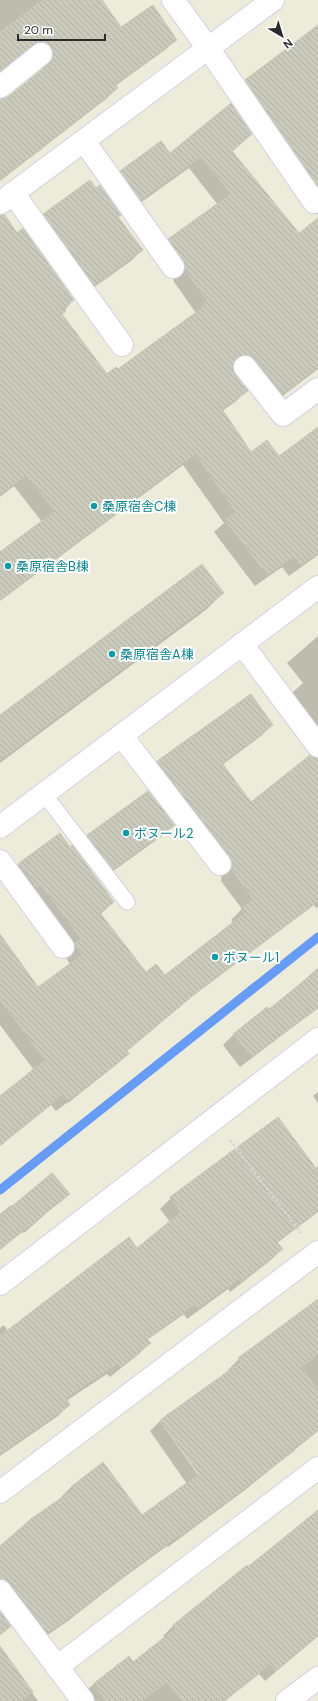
<svg xmlns="http://www.w3.org/2000/svg" width="318" height="1701" font-family="'DM Sans','Noto Sans JP',sans-serif">
<defs>
<pattern id="building-back-hatch" width="6" height="6" patternUnits="userSpaceOnUse"><rect width="6" height="6" fill="#cbcbbd"/><path d="M-1 5l2 2M0 0l6 6M5-1l2 2" fill="none" stroke="#aeaea3"/></pattern>
</defs>
<rect width="100%" height="100%" fill="#edecda"/>
<g fill="#0003">
<polygon points="0,0 100,0 120,29 176,40 165,50 115,86 117,88 106,99 0,181 0,100 8,98 42,70 43,64 28,52 22,55 0,73"/>
<polygon points="318,31 318,215 234,92 246,81"/>
<polygon points="251,134 232,152 298,234 318,219 318,369 272,404 237,367 232,366 232,369 247,391 235,402 222,411 251,453 279,457 318,428 318,555 289,576 282,567 255,586 214,532 224,523 183,465 0,601 0,553 42,522 14,486 0,497 0,238 73,300 61,315 107,375 117,370 196,313 174,282 172,272 158,251 169,240 218,205 189,168 129,211 109,183 121,171 169,155"/>
<polygon points="44,214 117,217 142,250 131,261 83,295 33,225"/>
<polygon points="223,593 207,609 0,763 0,716"/>
<polygon points="318,636 318,736 281,703 303,683 287,663"/>
<polygon points="250,695 272,725 261,736 222,765 251,804 318,793 318,907 316,908 314,905 185,1002 126,1051 128,1054 117,1064 68,1103 68,1102 56,1111 51,1105 0,1146 0,1097 34,1070 0,1025 0,951 38,989 70,964 9,874 20,863 113,902 100,915 146,974 164,976 234,923 231,920 242,909 221,881 222,874 147,773 158,762"/>
<polygon points="148,792 173,825 162,836 102,879 77,846 87,836"/>
<polygon points="318,968 318,1008 240,1067 223,1045 234,1034 268,1011"/>
<polygon points="318,1092 318,1103 313,1096"/>
<polygon points="318,1166 318,1212 277,1243 282,1249 271,1260 230,1292 228,1289 187,1319 184,1314 147,1340 149,1343 139,1354 110,1377 107,1374 66,1401 69,1405 58,1416 0,1456 0,1328 4,1325 8,1331 137,1249 170,1222 160,1209 171,1198 315,1169"/>
<polygon points="68,1194 24,1233 22,1232 0,1250 0,1214 11,1205 12,1207"/>
<polygon points="318,1300 318,1431 245,1490 168,1547 167,1546 123,1578 68,1621 36,1643 0,1597 0,1547 62,1499 61,1497 72,1486 103,1464 142,1516 187,1484 150,1431 160,1421 201,1479 202,1477 162,1421 160,1421 229,1371 228,1370 239,1359"/>
<polygon points="318,1511 318,1636 265,1681 259,1674 225,1701 79,1701 78,1699 89,1688 129,1658 133,1664 165,1638 163,1636 174,1625"/>
<polygon points="0,1648 38,1701 0,1701"/>
</g>
<g fill="none" stroke-linecap="round" stroke-linejoin="round">
<polyline stroke="#669bf6" stroke-width="9" points="0,1190 318,937"/>
</g>
<g fill="url(#building-back-hatch)" stroke="#c8c8b4">
<polygon points="43,0 102,0 121,27 153,5 177,40 115,84 118,88 32,156 0,179 0,99 8,97 49,64 52,59 53,52 51,46 46,43 39,42 0,71 0,32"/>
<polygon points="318,25 318,186 245,80"/>
<polygon points="231,103 252,134 232,151 299,233 318,218 318,367 284,393 255,359 249,355 243,355 237,357 234,362 233,368 235,375 248,391 222,409 251,452 267,440 279,456 318,427 318,553 301,565 294,556 267,575 225,520 236,512 195,454 0,600 0,552 55,511 26,475 0,495 0,215 4,214 17,233 23,228 74,300 63,308 66,311 62,314 107,374 116,367 118,369 203,307 202,305 208,302 185,270 183,260 168,239 231,194 201,157 141,200 120,171 161,141 170,153"/>
<polygon points="90,180 96,188 100,185 121,215 118,217 143,250 95,285 43,214"/>
<polygon points="202,564 224,593 0,760 0,715"/>
<polygon points="251,694 273,725 222,763 251,802 310,755 318,758 318,901 197,992 127,1051 129,1054 80,1093 79,1092 67,1101 62,1095 0,1145 0,1096 45,1060 0,1000 0,934 38,987 82,955 75,944 81,939 41,885 37,888 19,863 60,833 70,847 72,845 114,902 100,913 146,972 156,964 165,975 245,913 241,908 253,899 231,869 232,863 230,856 157,761"/>
<polygon points="148,791 175,825 113,869 87,835"/>
<polygon points="318,970 318,1008 252,1057 233,1034 267,1007 269,1009"/>
<polygon points="278,1117 318,1171 318,1211 277,1242 283,1249 241,1282 239,1279 198,1308 195,1304 147,1339 151,1343 121,1367 118,1363 66,1398 70,1405 0,1454 0,1336 129,1237 137,1248 181,1212 170,1197"/>
<polygon points="52,1173 70,1194 0,1249 0,1216"/>
<polygon points="318,1299 318,1354 301,1367 318,1390 318,1430 293,1448 295,1450 257,1479 179,1537 178,1536 135,1567 80,1611 47,1633 10,1583 0,1579 0,1546 31,1519 74,1489 72,1486 103,1462 142,1515 199,1474 160,1420 241,1362 238,1358"/>
<polygon points="318,1510 318,1636 276,1671 270,1664 224,1701 182,1701 167,1682 141,1701 106,1701 93,1684 129,1656 133,1662 176,1628 173,1625 247,1565 248,1567"/>
<polygon points="0,1612 11,1626 0,1635"/>
<polygon points="0,1646 33,1692 21,1701 0,1701"/>
</g>
<g fill="none" stroke-linecap="round" stroke-linejoin="round">
<defs>
<polyline id="service" points="44,794 127,902"/>
<g id="minor">
<polyline points="173,0 208,48 314,202"/>
<polyline points="0,87 41,54"/>
<polyline points="84,141 173,267"/>
<polyline points="13,193 122,345"/>
<polyline points="0,203 273,0"/>
<polyline points="245,367 283,415 318,389"/>
<polyline points="242,644 318,746"/>
<polyline points="121,735 220,864"/>
<polyline points="0,827 318,587"/>
<polyline points="0,861 63,947"/>
<polyline points="0,1284 318,1039"/>
<polyline points="0,1492 318,1252"/>
<polyline points="0,1591 83,1701"/>
<polyline points="57,1667 318,1468"/>
<polyline points="287,1701 318,1678"/>
</g>
</defs>
<use href="#service" stroke="#d3d0e4" stroke-width="17"/>
<use href="#minor" stroke="#d3d0e4" stroke-width="24"/>
<polyline stroke="#d4d4d4" stroke-width="2.5" stroke-dasharray="3 2" stroke-linecap="butt" points="230,1140 301,1233"/>
<use href="#service" stroke="#fff" stroke-width="15"/>
<use href="#minor" stroke="#fff" stroke-width="22"/>
</g>
<g fill="#0f9aa8" stroke="#fff" stroke-width="1.5">
<circle cx="94" cy="506" r="4"/>
<circle cx="8" cy="566" r="4"/>
<circle cx="112" cy="654" r="4"/>
<circle cx="126" cy="833" r="4"/>
<circle cx="215" cy="957" r="4"/>
</g>
<g text-anchor="middle" dominant-baseline="central" stroke-width="4" stroke-linejoin="round" paint-order="stroke">
<g font-size="13" fill="#0d838f" stroke="#fff" text-anchor="start">
<text x="102" y="506">桑原宿舎C棟</text>
<text x="16" y="566">桑原宿舎B棟</text>
<text x="120" y="654">桑原宿舎A棟</text>
<text x="134" y="833">ボヌール2</text>
<text x="223" y="957">ボヌール1</text>
</g>
</g>
<g transform="translate(282 36) rotate(142)" stroke="#ffffff" stroke-width="3" paint-order="stroke">
<path d="M0-3L7 15L0 10L-7 15Z" fill="#2a2a2a"/>
<text y="-6" font-size="11" font-weight="bold" text-anchor="middle" fill="#2a2a2a">N</text>
</g>
<path d="M18 34v6h87v-6" fill="none" stroke="#2a2a2a" stroke-width="2"/>
<text x="24" y="34" font-size="12" fill="#2a2a2a" stroke="#ffffff" stroke-width="3" paint-order="stroke">20 m</text>
</svg>
